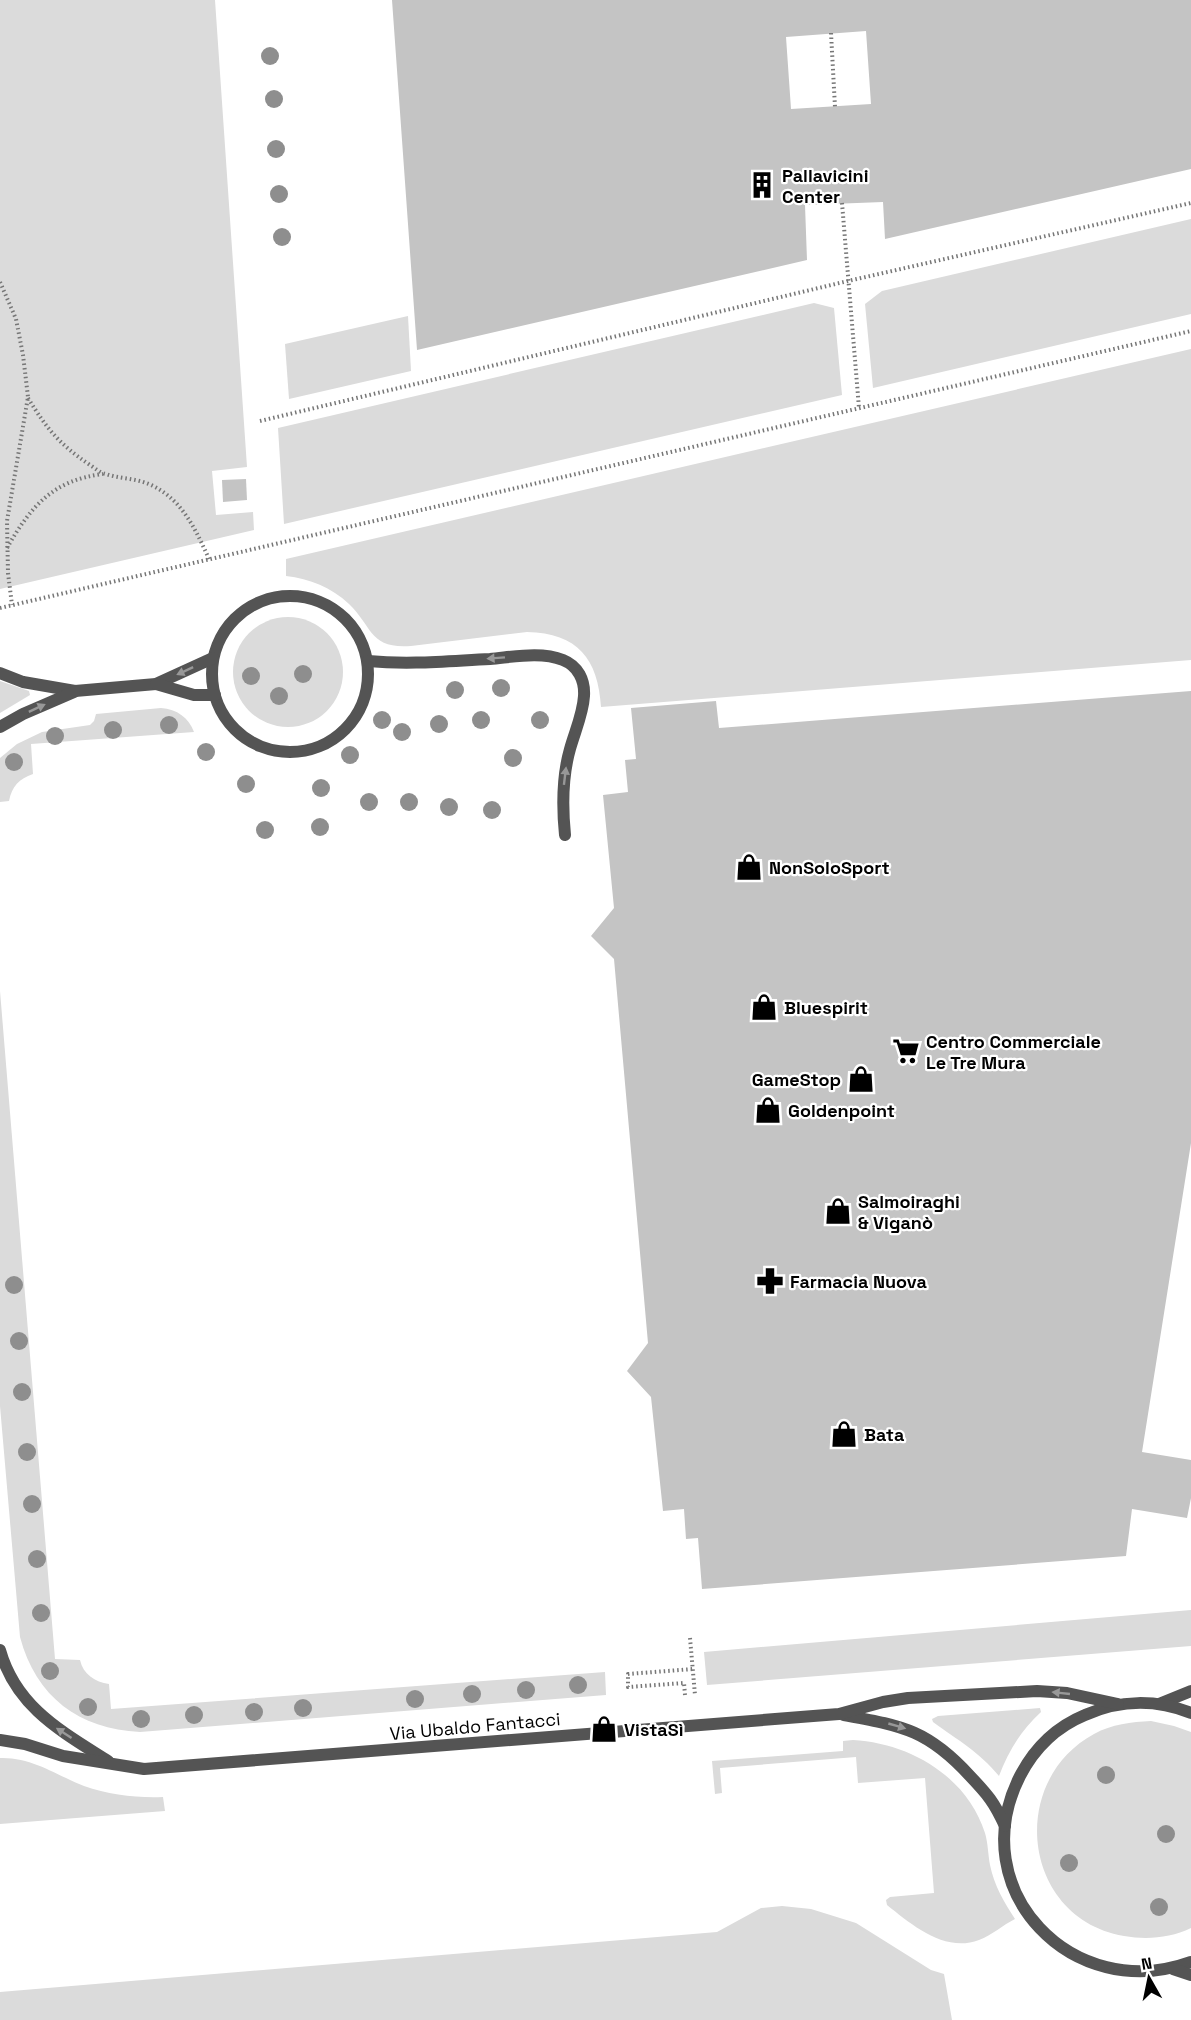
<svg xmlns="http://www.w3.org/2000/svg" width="1191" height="2020" font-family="'Space Grotesk',sans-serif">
<rect width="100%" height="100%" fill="#fff"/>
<g fill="#dbdbdb">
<polygon points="0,0 215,0 247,467 212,471 216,515 253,512 254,530 0,589"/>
<polygon points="1191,219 1191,314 873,388 865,304 882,291"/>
<polygon points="814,303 834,308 842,395 284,524 278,428"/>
<polygon points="408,316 411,371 289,399 285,344"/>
<path d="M1191,349V660L601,707C598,659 578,633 527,632L411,646C369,649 373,627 349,604C331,587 310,579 286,576V559Z"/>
<circle cx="288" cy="672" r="55"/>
<polygon points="0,681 29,691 30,695 0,713"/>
<path d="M161,708C177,709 189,718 194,732L31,744L33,774C19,779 12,786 9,801L0,802V758L17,744L42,732L90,725L94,721L96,714Z"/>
<path d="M0,991L55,1659L80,1660C83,1674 95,1682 109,1684L111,1709L605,1672L606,1695L140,1732C79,1729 36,1697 20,1637L0,1406Z"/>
<polygon points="1191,1610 1191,1646 707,1685 704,1652"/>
<path d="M1040,1708L1041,1712C1021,1730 1008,1752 999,1776C978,1751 959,1741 933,1722L932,1719L938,1716Z"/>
<path d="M1151,1721L1174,1726L1191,1732V1928C1170,1938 1147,1940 1124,1936C1023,1919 1006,1782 1094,1734C1112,1724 1131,1722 1151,1721Z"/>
<path d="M853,1740C909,1743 967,1776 985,1833C988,1843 988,1854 990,1865C994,1885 1004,1902 1015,1919C1003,1925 992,1935 979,1940C945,1953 912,1925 887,1905L886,1900L890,1897L934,1893L925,1778L858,1783L856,1757L720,1768L722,1793L715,1794L712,1761L843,1751V1741Z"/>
<path d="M0,1758C32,1757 56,1775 84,1786C109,1795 137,1798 163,1797L165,1811L0,1824Z"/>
<polygon points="782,1906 811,1909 856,1923 931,1970 944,1974 952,2020 0,2020 0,1992 717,1932 761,1908"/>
</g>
<g fill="#c4c4c4" fill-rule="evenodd">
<path d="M392,0H1191V169L885,239L883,202L805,205L807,260L417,350ZM866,31L871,104L791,109L786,37Z"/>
<polygon points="246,479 247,500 223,502 222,480"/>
<polygon points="1191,691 1191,1143 1142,1452 1191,1460 1191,1498 1187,1518 1132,1509 1126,1556 702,1589 698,1538 686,1539 684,1509 663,1511 651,1397 627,1371 648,1343 614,959 591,936 614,908 603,795 628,792 625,760 636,759 631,708 716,701 719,728"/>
</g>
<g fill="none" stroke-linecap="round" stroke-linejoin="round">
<g stroke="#767676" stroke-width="4" stroke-dasharray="1.5 3" stroke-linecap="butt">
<polyline points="831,33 835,107"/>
<polyline points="842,203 859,408"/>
<polyline points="0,282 16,319 23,355 28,397 7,521 8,573 12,605"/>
<path d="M28,398C47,429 59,444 90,465C95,468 100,473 106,474C120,479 136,478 151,485C182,499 196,530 209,559"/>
<polyline points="260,421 848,281 1191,203"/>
<path d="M7,548C31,506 53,480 103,474"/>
<polyline points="0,608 1191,331"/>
<polyline points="690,1638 695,1695"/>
<polyline points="685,1695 684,1683 628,1687 628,1674 693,1669"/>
</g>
<g stroke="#545454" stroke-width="12">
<circle cx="290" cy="674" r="78"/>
<path d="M368,661C410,665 448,661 490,659C513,657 541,651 563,660C578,666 585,680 584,696C583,714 575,731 570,749C562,777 562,805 565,835"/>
<polyline points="0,673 23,682 75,691 156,684 213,658"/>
<polyline points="156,684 194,695 215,695"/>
<polyline points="0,727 23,714 74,692"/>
</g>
<g stroke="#545454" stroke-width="12">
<path d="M0,1650C16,1707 61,1731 108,1761"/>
<polyline points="1159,1704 1191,1691"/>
<path d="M1191,1713C1156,1699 1119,1700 1085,1715C1056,1727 1034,1749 1020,1776C962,1890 1073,2005 1191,1962"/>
<path d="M844,1715C903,1726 928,1730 970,1776C988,1795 994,1802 1005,1826"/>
<polyline points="0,1740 25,1744 63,1756 144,1769 839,1714 883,1702 908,1698 1037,1691 1067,1693 1118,1704"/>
<polyline points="1173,1969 1191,1975"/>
</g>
</g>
<g fill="#8e8e8e">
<circle cx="270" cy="56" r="9"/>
<circle cx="274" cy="99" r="9"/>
<circle cx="276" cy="149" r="9"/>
<circle cx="279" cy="194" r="9"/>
<circle cx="282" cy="237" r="9"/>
<circle cx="303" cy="674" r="9"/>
<circle cx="251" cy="676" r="9"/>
<circle cx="501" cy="688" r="9"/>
<circle cx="455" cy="690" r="9"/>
<circle cx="279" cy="696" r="9"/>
<circle cx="382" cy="720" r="9"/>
<circle cx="481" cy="720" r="9"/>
<circle cx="540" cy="720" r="9"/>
<circle cx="439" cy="724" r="9"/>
<circle cx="169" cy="725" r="9"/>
<circle cx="113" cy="730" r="9"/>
<circle cx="402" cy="732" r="9"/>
<circle cx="55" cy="736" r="9"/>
<circle cx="206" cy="752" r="9"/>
<circle cx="350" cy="755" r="9"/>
<circle cx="513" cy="758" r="9"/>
<circle cx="14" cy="762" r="9"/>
<circle cx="246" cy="784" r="9"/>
<circle cx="321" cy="788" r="9"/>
<circle cx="369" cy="802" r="9"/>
<circle cx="409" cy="802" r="9"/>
<circle cx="449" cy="807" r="9"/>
<circle cx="492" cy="810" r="9"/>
<circle cx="320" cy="827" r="9"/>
<circle cx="265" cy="830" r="9"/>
<circle cx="14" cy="1285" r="9"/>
<circle cx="19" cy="1341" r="9"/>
<circle cx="22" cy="1392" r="9"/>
<circle cx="27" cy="1452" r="9"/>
<circle cx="32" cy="1504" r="9"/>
<circle cx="37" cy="1559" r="9"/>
<circle cx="41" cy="1613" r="9"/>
<circle cx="50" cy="1671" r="9"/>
<circle cx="578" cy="1685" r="9"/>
<circle cx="526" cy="1690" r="9"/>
<circle cx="472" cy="1694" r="9"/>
<circle cx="415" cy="1699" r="9"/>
<circle cx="88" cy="1707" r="9"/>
<circle cx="303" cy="1708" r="9"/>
<circle cx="254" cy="1712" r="9"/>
<circle cx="194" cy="1715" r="9"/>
<circle cx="141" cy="1719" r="9"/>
<circle cx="1106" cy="1775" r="9"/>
<circle cx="1166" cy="1834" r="9"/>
<circle cx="1069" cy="1863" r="9"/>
<circle cx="1159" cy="1907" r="9"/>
</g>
<defs><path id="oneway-solid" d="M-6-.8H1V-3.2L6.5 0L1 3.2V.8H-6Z" transform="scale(1.5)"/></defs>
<g fill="#989898">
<use href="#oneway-solid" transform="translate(496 658) rotate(176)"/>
<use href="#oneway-solid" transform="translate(185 671) rotate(155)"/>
<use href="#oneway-solid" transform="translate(37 708) rotate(-25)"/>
<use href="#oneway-solid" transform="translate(565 776) rotate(-83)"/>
<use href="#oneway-solid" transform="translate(1061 1693) rotate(-174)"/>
<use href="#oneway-solid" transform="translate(897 1726) rotate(16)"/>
<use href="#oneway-solid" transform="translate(64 1733) rotate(-147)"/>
</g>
<defs>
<symbol id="building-bare" viewBox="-9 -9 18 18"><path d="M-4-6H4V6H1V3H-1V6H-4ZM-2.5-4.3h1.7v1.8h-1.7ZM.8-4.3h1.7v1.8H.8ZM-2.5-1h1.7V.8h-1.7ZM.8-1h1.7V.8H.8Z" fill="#000" stroke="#fff" stroke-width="2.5" paint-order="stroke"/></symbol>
<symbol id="shop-bare" viewBox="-9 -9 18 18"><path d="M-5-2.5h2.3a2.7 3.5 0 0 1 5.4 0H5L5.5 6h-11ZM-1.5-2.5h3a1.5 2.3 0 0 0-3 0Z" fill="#000" stroke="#fff" stroke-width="2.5" paint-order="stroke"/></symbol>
<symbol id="supermarket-bare" viewBox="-9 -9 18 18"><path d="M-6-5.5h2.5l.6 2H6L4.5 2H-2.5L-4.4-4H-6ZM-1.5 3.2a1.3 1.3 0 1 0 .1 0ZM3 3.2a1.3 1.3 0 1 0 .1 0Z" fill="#000" stroke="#fff" stroke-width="2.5" paint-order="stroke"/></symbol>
<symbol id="pharmacy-bare" viewBox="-9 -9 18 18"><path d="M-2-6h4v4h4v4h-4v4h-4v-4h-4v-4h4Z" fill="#000" stroke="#fff" stroke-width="2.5" paint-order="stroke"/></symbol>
</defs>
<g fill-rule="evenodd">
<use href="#building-bare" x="743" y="166" width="38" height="38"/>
<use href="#shop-bare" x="730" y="848" width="38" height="38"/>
<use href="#shop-bare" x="745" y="988" width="38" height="38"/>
<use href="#supermarket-bare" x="887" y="1032" width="38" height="38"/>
<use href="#shop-bare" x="842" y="1060" width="38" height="38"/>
<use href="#shop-bare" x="749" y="1091" width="38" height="38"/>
<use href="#shop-bare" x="819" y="1192" width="38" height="38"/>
<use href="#pharmacy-bare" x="751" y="1262" width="38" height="38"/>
<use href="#shop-bare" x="825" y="1415" width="38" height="38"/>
<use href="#shop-bare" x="585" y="1710" width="38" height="38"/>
</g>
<g text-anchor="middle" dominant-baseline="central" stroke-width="4.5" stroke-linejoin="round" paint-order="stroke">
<g font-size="18" font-weight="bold" fill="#000" stroke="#fff" text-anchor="start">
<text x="782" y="175">Pallavicini<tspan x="782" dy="21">Center</tspan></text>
<text x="769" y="867">NonSoloSport</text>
<text x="784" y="1007">Bluespirit</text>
<text x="926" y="1041">Centro Commerciale<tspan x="926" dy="21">Le Tre Mura</tspan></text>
<text x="841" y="1079" text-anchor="end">GameStop</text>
<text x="788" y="1110">Goldenpoint</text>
<text x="858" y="1201">Salmoiraghi<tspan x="858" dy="21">&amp; Viganò</tspan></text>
<text x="790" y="1281">Farmacia Nuova</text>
<text x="864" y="1434">Bata</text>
<text x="624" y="1729">VistaSì</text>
</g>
<g font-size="18" fill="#000" stroke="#fff">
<text transform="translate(475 1726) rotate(-5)">Via Ubaldo Fantacci</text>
</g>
</g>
<g transform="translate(1149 1978) rotate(351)" stroke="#ffffff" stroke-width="4.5" paint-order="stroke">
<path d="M0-4.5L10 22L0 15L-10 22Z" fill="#000000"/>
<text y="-9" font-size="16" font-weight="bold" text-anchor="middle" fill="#000000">N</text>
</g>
</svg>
